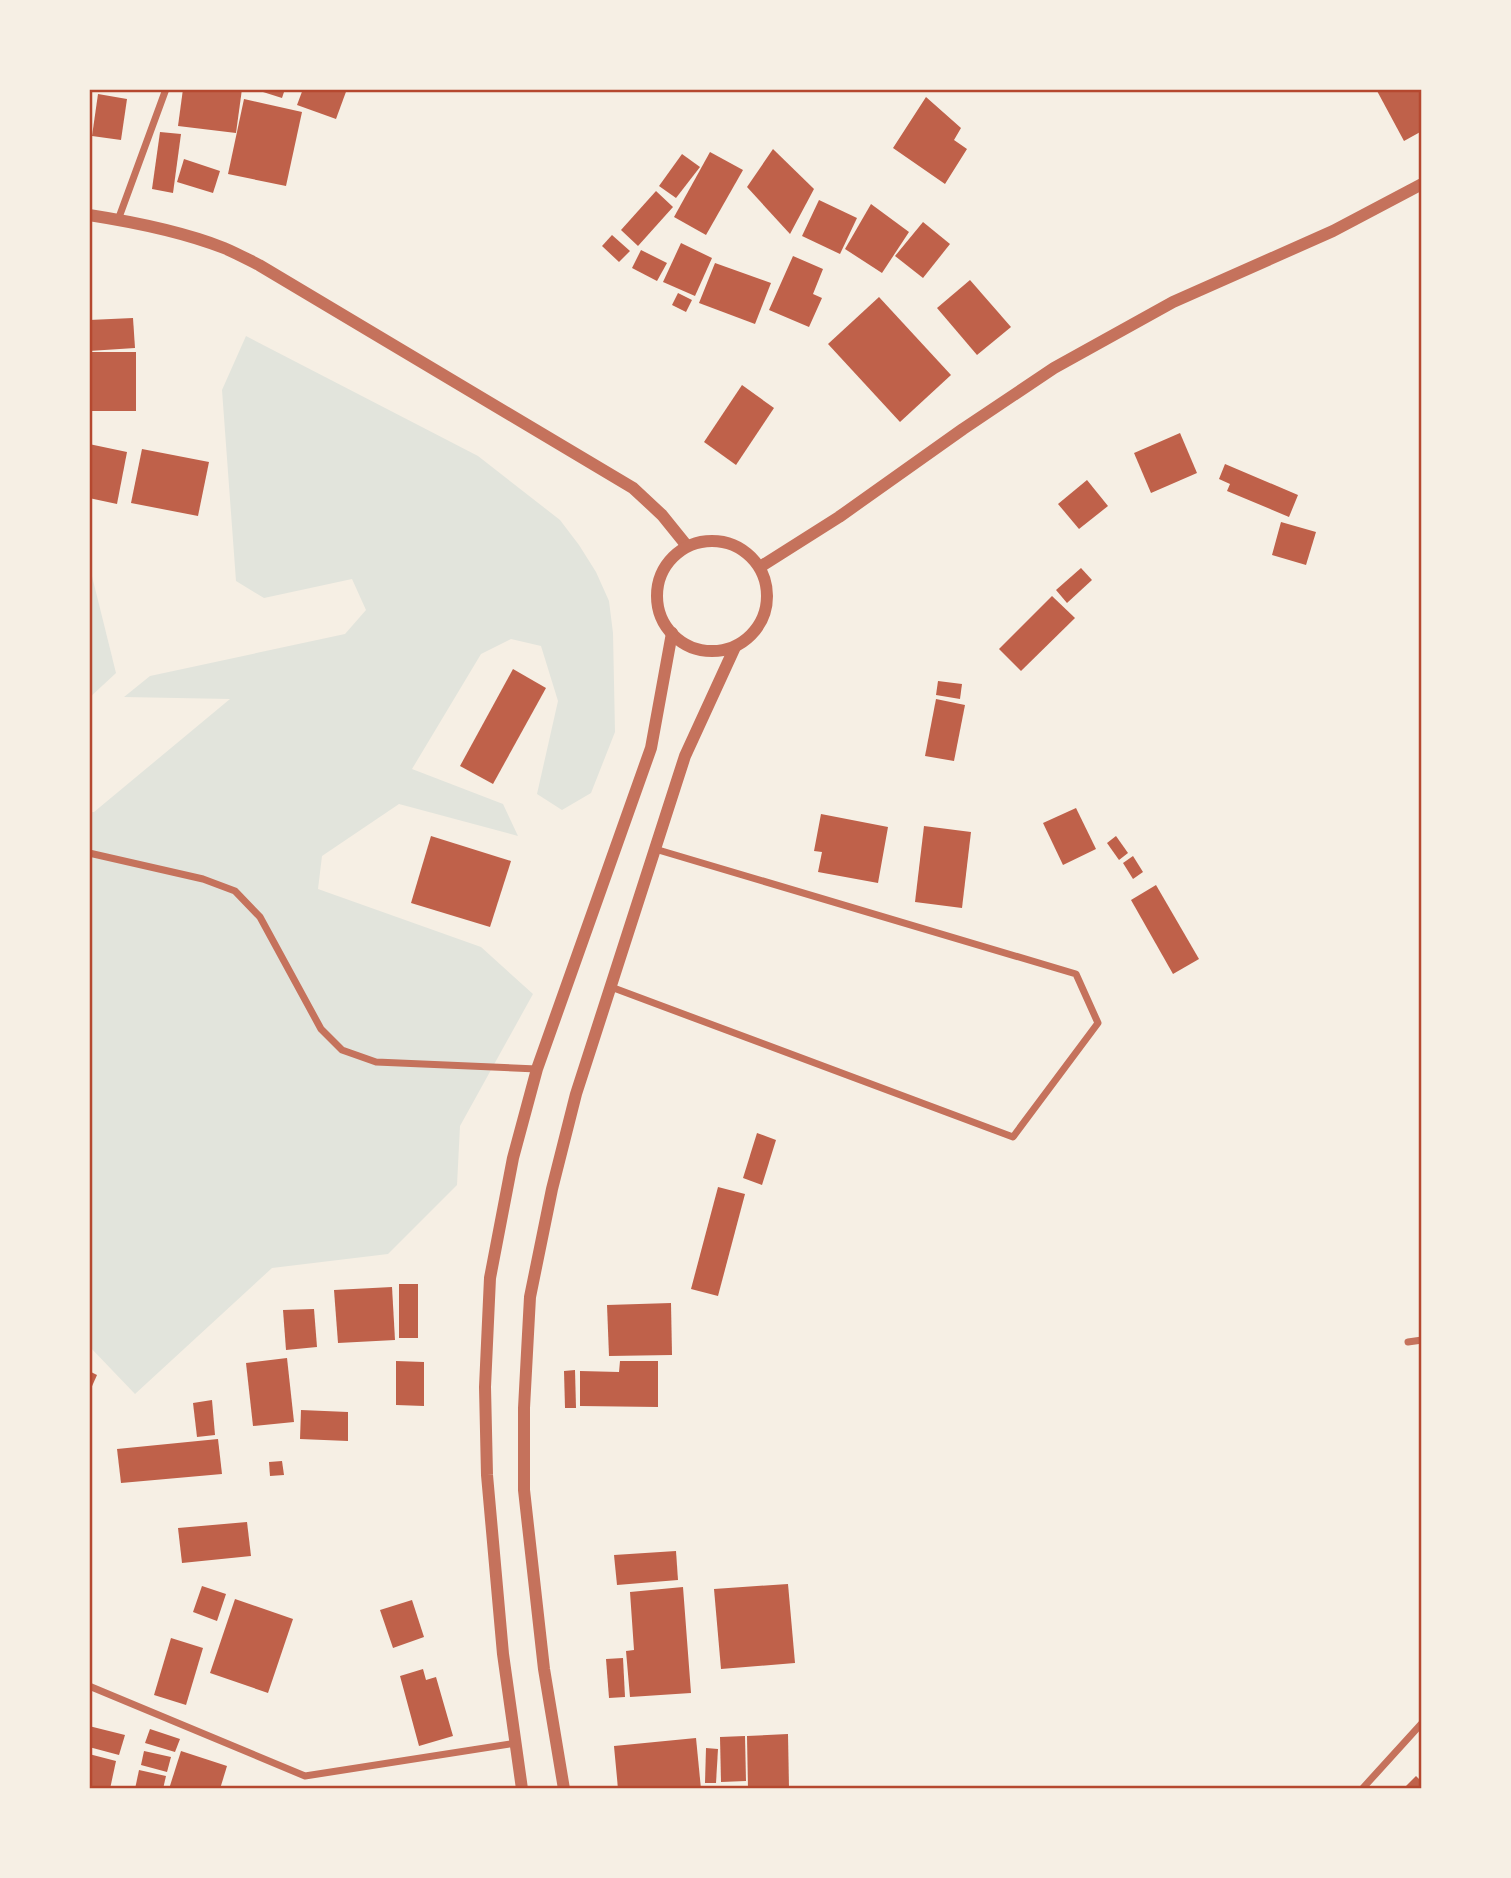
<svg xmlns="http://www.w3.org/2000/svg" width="1511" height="1878" font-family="'Fira Sans',sans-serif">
<rect width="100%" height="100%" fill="#f6efe4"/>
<g fill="#e2e4dc">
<polygon points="246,336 478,456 560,520 579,545 596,572 609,601 613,633 615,732 591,793 562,810 537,794 558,701 541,646 511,639 481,654 412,769 503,804 518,836 399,804 322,856 318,889 481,947 533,994 460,1126 457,1185 388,1254 272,1268 135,1394 89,1346 89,812 94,812 230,699 124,697 150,676 345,634 366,610 352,579 264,598 236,581 222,390"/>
<polygon points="89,564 116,673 89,698"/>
</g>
<g fill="#bf614a">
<polygon points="183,89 242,89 236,133 178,126"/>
<polygon points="263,89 285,89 282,98 263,92"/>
<polygon points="303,89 347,89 336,119 297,105"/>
<polygon points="1376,89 1421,89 1422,131 1404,141"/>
<polygon points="98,94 127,99 121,140 92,136"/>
<polygon points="926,97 961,128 954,140 967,149 945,184 893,148"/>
<polygon points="244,99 302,112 286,186 228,174"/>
<polygon points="160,132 181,134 173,193 152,189"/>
<polygon points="773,149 814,189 790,234 747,187"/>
<polygon points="710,152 743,170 706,235 674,217"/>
<polygon points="682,154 700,167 676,198 659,186"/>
<polygon points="184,159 220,171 213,193 177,182"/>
<polygon points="656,191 673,207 638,246 621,230"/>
<polygon points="819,200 857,218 840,254 802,236"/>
<polygon points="871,204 909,232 882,273 845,249"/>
<polygon points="923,222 950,244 923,278 895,256"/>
<polygon points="612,235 630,251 619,262 602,246"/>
<polygon points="681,243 712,258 695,296 663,282"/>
<polygon points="641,250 667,263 657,281 632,268"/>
<polygon points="793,256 823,269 813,294 822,298 809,327 769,310"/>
<polygon points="715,263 771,283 755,324 699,303"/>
<polygon points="970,280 1011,327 977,355 937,308"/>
<polygon points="678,293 692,300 686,312 672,305"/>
<polygon points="879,297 951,375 900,422 828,344"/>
<polygon points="133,318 135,348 89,351 89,320"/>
<rect x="90" y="352" width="46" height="59"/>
<polygon points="742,385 774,408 736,465 704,442"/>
<polygon points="1180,433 1197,473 1151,493 1134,453"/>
<polygon points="89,444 127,452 117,504 89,498"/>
<polygon points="142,449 209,462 198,516 131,503"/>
<polygon points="1225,464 1298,495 1289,517 1227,491 1230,484 1219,479"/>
<polygon points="1087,480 1108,506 1079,529 1058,504"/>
<polygon points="1281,522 1316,532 1306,565 1272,555"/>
<polygon points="1081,568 1092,580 1067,603 1056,590"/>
<polygon points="1052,596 1075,618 1021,671 999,649"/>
<polygon points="513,669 546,688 493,784 460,766"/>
<polygon points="938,681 962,684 960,699 936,695"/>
<polygon points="936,699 965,705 954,761 925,756"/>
<polygon points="1076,808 1096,849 1063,865 1043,823"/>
<polygon points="821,814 888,827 878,883 818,872 822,852 814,851"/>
<polygon points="924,826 971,832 962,908 915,902"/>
<polygon points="431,836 511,861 490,927 411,903"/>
<polygon points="1116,836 1128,853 1119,860 1107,843"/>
<polygon points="1133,856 1143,872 1133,879 1123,863"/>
<polygon points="1156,885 1199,959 1173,974 1131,900"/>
<polygon points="757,1133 776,1140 762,1185 743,1178"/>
<polygon points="718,1187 745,1194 718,1296 691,1289"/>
<rect x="399" y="1284" width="19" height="54"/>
<polygon points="392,1287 395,1340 338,1343 334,1290"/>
<polygon points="671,1303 672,1355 609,1356 607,1305"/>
<polygon points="314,1309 317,1347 286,1350 283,1310"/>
<polygon points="287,1358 294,1422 253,1426 246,1363"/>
<polygon points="396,1361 424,1362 424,1406 396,1405"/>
<polygon points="620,1361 658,1361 658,1407 580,1406 580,1371 619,1372"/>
<polygon points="575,1370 576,1408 565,1408 564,1371"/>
<polygon points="89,1371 97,1375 89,1393"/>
<polygon points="212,1400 215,1435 197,1437 193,1403"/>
<polygon points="301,1410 348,1412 348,1441 300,1439"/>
<polygon points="218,1439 222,1474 121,1483 117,1449"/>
<polygon points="282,1461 284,1475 270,1476 269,1462"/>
<polygon points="247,1522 251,1556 182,1563 178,1528"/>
<polygon points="676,1551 678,1580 617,1585 614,1555"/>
<polygon points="788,1584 795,1663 721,1669 714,1589"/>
<polygon points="202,1586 226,1594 217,1621 193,1612"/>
<polygon points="683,1587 691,1693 630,1697 626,1651 634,1650 630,1592"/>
<polygon points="235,1599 293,1619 268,1693 210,1673"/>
<polygon points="412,1600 424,1637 393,1648 380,1610"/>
<polygon points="171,1638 203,1648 186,1705 154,1695"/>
<polygon points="623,1658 625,1697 609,1698 606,1659"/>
<polygon points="423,1669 426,1680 436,1677 453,1736 419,1746 400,1676"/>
<polygon points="89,1726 125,1735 119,1755 89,1747"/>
<polygon points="150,1729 180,1739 175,1752 145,1743"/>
<polygon points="788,1734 789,1788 748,1789 747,1736"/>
<polygon points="745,1736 746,1781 721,1782 720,1737"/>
<polygon points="696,1738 701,1789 618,1789 614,1746"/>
<polygon points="706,1748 718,1749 716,1783 705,1783"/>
<polygon points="144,1751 171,1757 167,1772 141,1765"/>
<polygon points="181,1751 227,1766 220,1789 169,1789"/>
<polygon points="89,1754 116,1761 110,1789 89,1789"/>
<polygon points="139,1770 166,1776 163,1789 135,1789"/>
<polygon points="1416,1776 1422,1782 1422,1789 1403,1789"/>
</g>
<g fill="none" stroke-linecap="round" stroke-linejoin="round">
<g stroke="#c5725c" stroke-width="7">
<polyline points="118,220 166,89"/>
<polyline points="89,853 203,879 235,891 260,917 321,1029 342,1050 376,1062 537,1069"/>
<polyline points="611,987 1013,1137 1098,1023 1076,974 655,849"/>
<polyline points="1408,1342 1422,1340"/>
<polyline points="89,1686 305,1776 516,1743"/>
<polyline points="1362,1789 1422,1723"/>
</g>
<g stroke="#c5725c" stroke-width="12">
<path d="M89,215C134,222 181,231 224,248C236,253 247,259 259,265L633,488L662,515L687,546"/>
<circle cx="712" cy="596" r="55"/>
<polyline points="760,567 839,517 963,429 1054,368 1173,302 1333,231 1422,184"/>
<polyline points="522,1789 503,1654 487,1475 485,1387 490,1278 513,1158 537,1069 651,748 672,633"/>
<polyline points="564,1789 544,1669 524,1490 524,1408 530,1297 552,1189 576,1094 685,756 735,647"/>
</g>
</g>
<rect width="1511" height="1878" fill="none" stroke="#f6efe4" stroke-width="182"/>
<rect x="91" y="91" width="1329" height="1696" fill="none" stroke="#b5482f" stroke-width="2.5"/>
</svg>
